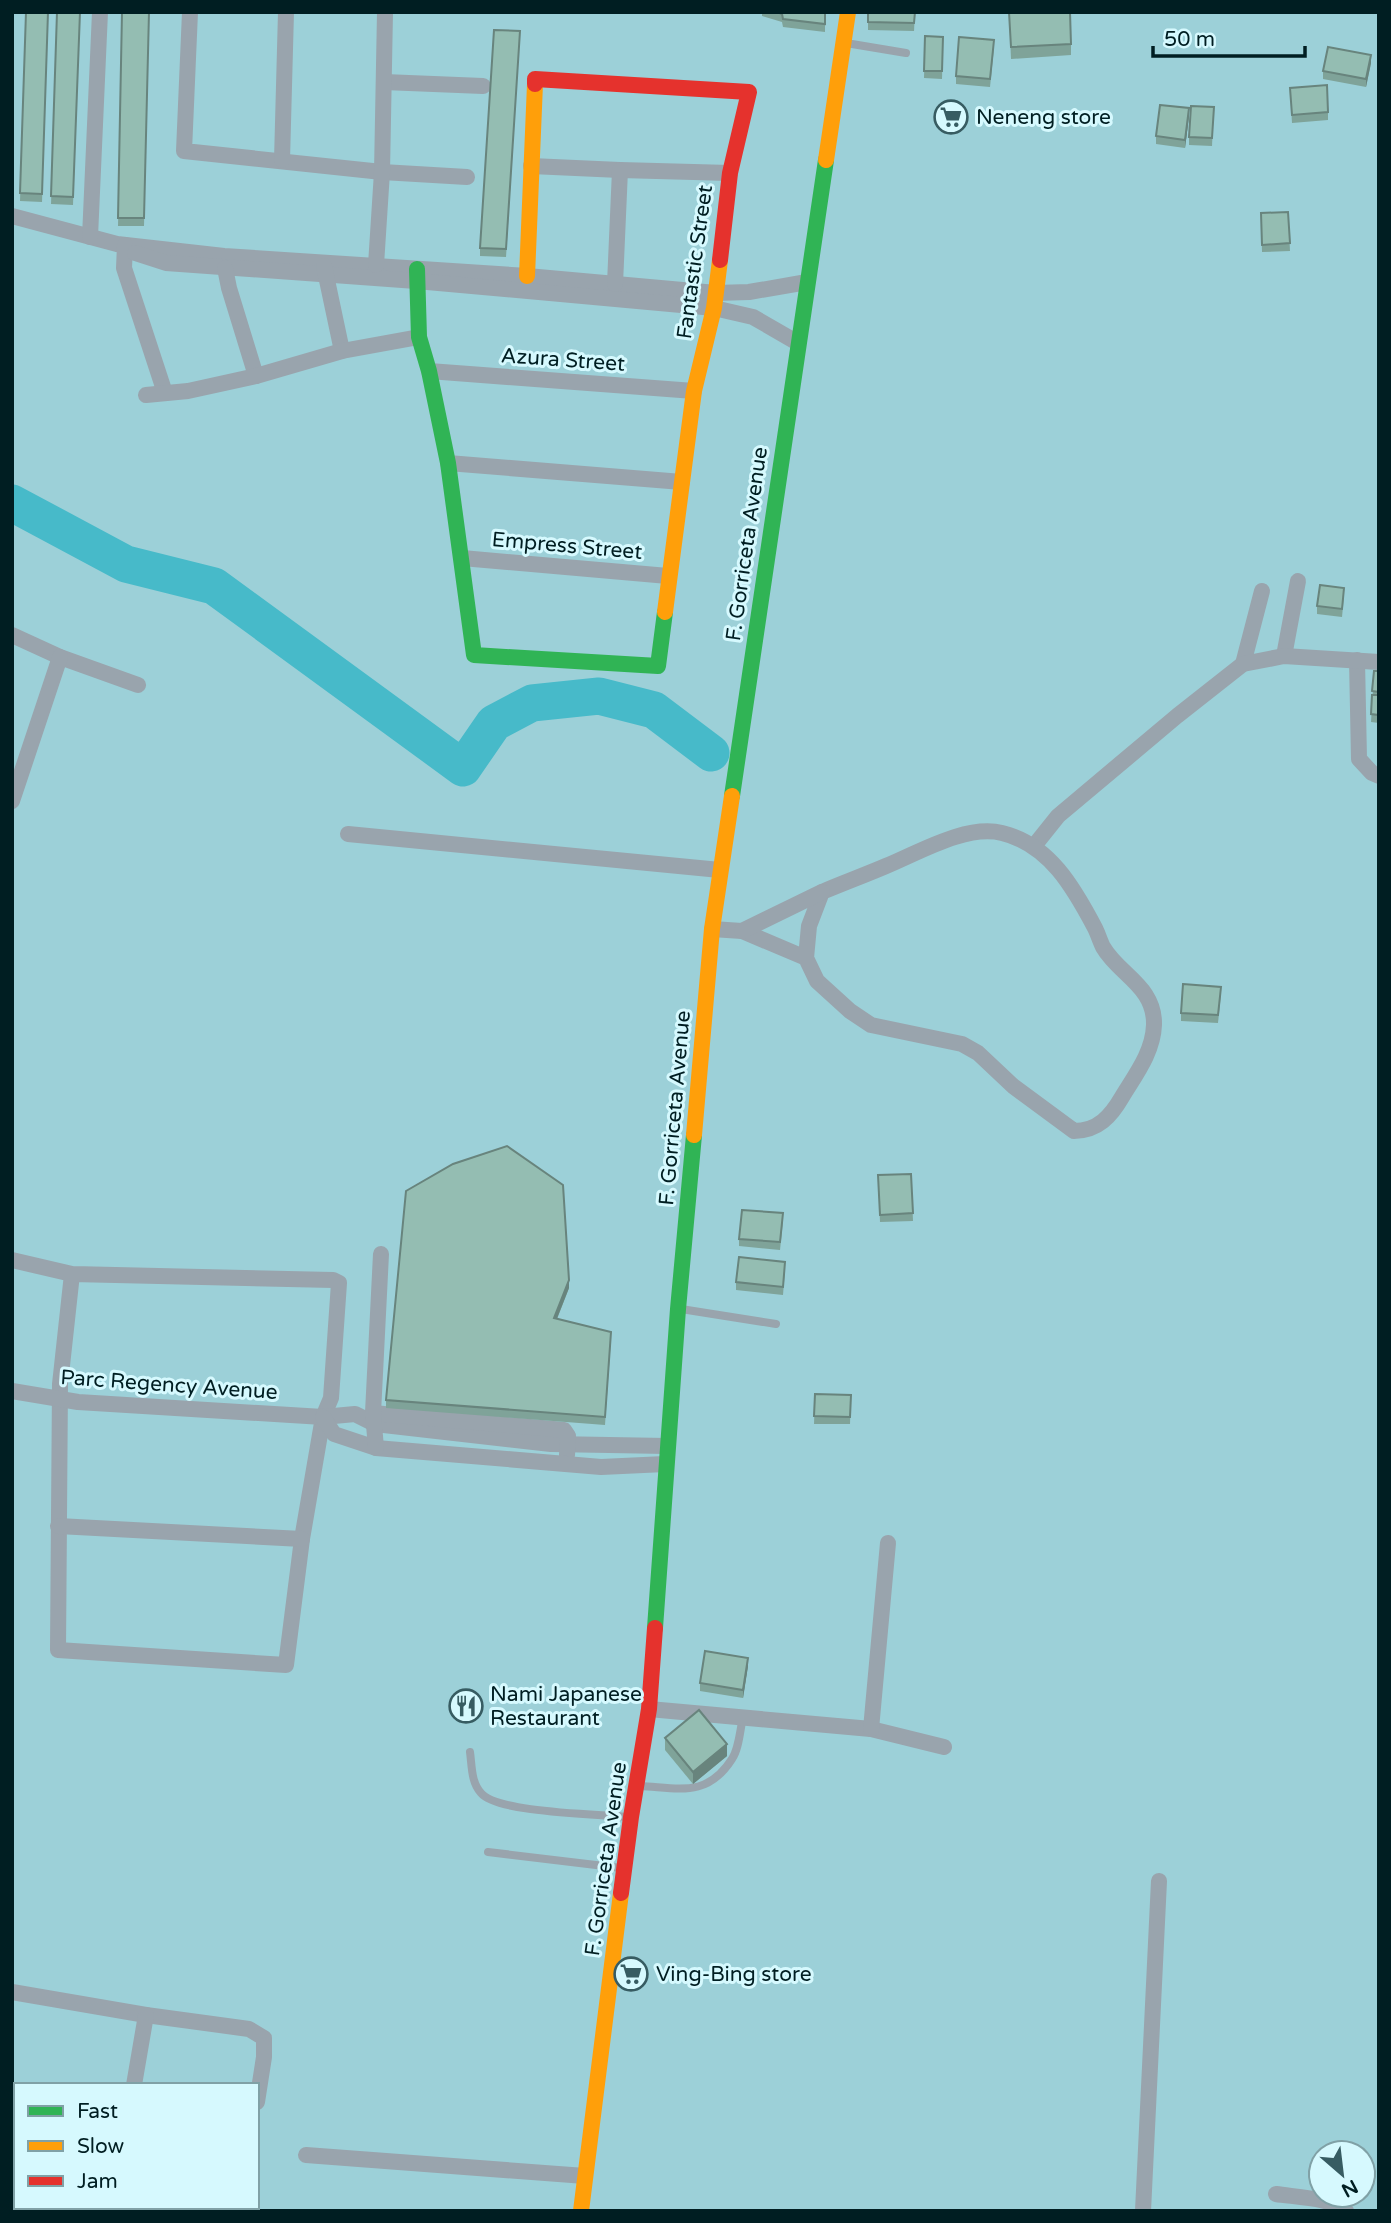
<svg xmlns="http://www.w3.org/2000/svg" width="1391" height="2223" font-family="'Varela Round',sans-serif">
<rect width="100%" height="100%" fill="#9cd0d8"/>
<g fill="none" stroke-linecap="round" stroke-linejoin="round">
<polyline stroke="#47bac9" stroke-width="37" points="12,503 126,564 214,586 463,768 494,723 532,703 599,696 654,710 711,753"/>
<g stroke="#99a4ad" stroke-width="8">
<polyline points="846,43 906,53"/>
<polyline points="681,1309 776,1324"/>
<path d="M470,1752C472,1766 471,1782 481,1793C497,1813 599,1814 628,1817"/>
<path d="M640,1786C679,1788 707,1798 732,1759C739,1749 740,1730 743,1717"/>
<polyline points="488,1852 621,1868"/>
</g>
<g stroke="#99a4ad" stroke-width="16">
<polyline points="190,12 184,151 382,172 467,177"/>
<polyline points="384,82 483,86"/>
<polyline points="282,160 286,12"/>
<polyline points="531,166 620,170"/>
<polyline points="12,216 117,244 224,256 527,276 716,293 749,292 807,282"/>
<polyline points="90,237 100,12"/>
<polyline points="125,245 124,268 165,393"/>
<polyline points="135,253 166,263 416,281 714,308 753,317 798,343"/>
<polyline points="376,265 382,172 385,12"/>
<polyline points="324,266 342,351"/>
<polyline points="225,268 229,288 256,376"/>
<polyline points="615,284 620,170 730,173"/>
<polyline points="429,371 694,391"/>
<polyline points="146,395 188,391 256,376 342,351 419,337"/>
<polyline points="448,463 682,482"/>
<polyline points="462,558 668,576"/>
<polyline points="12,635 60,657 138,685"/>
<polyline points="1284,656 1298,581"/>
<polyline points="1357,660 1359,759 1372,773 1379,776"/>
<polyline points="1243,664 1262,591"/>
<polyline points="12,801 60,657"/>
<polyline points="348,834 720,870"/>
<polyline points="1034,846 1058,816 1177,716 1243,664 1284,656 1379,662"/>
<path d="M712,929L742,931L806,958L817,981L850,1011L871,1025L962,1044L978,1053L1013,1086L1074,1131C1098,1131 1111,1116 1122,1097C1136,1074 1153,1052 1154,1025C1155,986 1119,975 1103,947C1100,941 1098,934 1095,928C1074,888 1049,844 1002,833C966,824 918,853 886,866C865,875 843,883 822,892L809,926L806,958"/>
<polyline points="742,931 822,892"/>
<polyline points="12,1260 72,1274 333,1280 339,1283 331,1398 323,1417 302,1539 286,1665 58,1650 60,1384 72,1274"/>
<polyline points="12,1391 78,1402 323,1417 355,1414 375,1424 551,1444 667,1446"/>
<polyline points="373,1413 564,1430 568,1436 567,1455"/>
<polyline points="323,1417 334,1434 376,1448 601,1467 665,1464"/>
<polyline points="376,1448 373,1413 381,1254"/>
<polyline points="58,1526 302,1539"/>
<polyline points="649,1709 871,1729 944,1747"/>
<polyline points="871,1729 888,1543"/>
<polyline points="12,1992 146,2015 249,2029 264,2038 264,2057 257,2102"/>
<polyline points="134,2085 146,2015"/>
<polyline points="12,2113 16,2113"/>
<polyline points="306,2155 585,2176"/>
<path d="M1276,2194C1294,2197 1334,2198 1346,2211"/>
<polyline points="120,2211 120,2207"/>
<polyline points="241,2211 241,2207"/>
<polyline points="1143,2211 1159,1881"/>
</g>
<g stroke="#30b455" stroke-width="16">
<polyline points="417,269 419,337 429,371 448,463 474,655 658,666 665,612"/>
<polyline points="732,796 826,160"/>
<polyline points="655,1628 678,1309 694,1135"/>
</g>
<g stroke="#ff9f0a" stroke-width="16">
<polyline points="826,160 848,12"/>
<polyline points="527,276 535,84"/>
<polyline points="665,612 694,391 714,308 720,260"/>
<polyline points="694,1135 712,929 732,796"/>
<polyline points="581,2211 621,1893"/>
</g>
<g stroke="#e5322d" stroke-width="16">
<polyline points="535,84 535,79 749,92 730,173 720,260"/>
<polyline points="621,1893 631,1817 649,1709 655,1628"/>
</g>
</g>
<g fill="#7fa399">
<polygon points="26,12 48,12 42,202 20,201"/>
<polygon points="57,12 80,12 73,205 51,204"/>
<polygon points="122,12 149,12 144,226 118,226"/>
<polygon points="762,12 825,12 825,32 783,27 782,22 762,16"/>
<polygon points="868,12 915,12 914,31 868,30"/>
<polygon points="1009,12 1071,44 1071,55 1011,59"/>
<polygon points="520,31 506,257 480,256 480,248"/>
<polygon points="925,36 943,37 942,79 924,78"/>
<polygon points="994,48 990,87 956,84 956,76"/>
<polygon points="1371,63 1366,87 1323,79 1323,71"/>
<polygon points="1290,88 1328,112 1328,120 1292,123"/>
<polygon points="1214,107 1212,146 1189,145 1189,137"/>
<polygon points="1189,116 1185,148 1156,144 1156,136"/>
<polygon points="1288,212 1290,251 1262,252 1261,213"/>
<polygon points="1344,596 1342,617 1317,614 1317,606"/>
<polygon points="1374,671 1379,671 1379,723 1371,722"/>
<polygon points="1221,994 1218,1023 1181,1021 1181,1013"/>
<polygon points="911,1174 913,1221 880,1222 878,1175"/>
<polygon points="783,1221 780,1250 739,1246 739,1239"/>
<polygon points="785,1270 783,1295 736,1290 736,1282"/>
<polygon points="569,1288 557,1319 611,1339 605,1425 386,1408 386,1400"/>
<polygon points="815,1394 851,1395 850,1424 814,1424"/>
<polygon points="748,1666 743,1698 700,1691 700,1683"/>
<polygon points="665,1738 727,1756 693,1784 665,1750"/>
</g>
<g fill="#68847d">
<polygon points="1371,55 1371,63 1366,87 1366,79"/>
<polygon points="1189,108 1189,116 1185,148 1185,140"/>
<polygon points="569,1280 569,1288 554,1326 554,1318"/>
<polygon points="748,1658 748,1666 743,1698 743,1690"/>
<polygon points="727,1744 727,1756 693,1784 693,1772"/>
</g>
<g fill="#94bdb2" stroke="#68847d" stroke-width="2">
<polygon points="26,12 48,12 42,194 20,193"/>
<polygon points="57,12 80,12 73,197 51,196"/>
<polygon points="122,12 149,12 144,218 118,218"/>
<polygon points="777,12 825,12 825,24 783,19 782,14"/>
<polygon points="868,12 915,12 914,23 868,22"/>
<polygon points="1009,12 1070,12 1071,44 1011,47"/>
<polygon points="494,30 520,31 506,249 480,248"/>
<polygon points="925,36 943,37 942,71 924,71"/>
<polygon points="959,37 994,40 990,79 956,76"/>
<polygon points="1328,47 1371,55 1366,79 1323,71"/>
<polygon points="1327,85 1328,112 1292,115 1290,88"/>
<polygon points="1160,105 1189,108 1185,140 1156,136"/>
<polygon points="1191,106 1214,107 1212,138 1189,137"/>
<polygon points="1288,212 1290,243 1262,245 1261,213"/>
<polygon points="1320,585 1344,588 1342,609 1317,606"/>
<polygon points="1374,671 1379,671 1379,692 1372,691"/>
<polygon points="1372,695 1379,695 1379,715 1371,714"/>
<polygon points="1183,984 1221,987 1218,1015 1181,1013"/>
<polygon points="507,1146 563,1185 569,1280 554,1318 611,1332 605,1417 386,1400 406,1191 453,1164"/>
<polygon points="911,1174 913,1213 880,1215 878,1175"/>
<polygon points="742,1210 783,1213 780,1242 739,1239"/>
<polygon points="739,1257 785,1262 783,1287 736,1282"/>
<polygon points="815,1394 851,1395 850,1417 814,1416"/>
<polygon points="705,1651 748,1658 743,1690 700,1683"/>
<polygon points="699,1710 727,1744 693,1772 665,1738"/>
</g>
<defs>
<symbol id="supermarket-ring" viewBox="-11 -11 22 22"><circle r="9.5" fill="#d6f9fe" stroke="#375c62" stroke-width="1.5"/><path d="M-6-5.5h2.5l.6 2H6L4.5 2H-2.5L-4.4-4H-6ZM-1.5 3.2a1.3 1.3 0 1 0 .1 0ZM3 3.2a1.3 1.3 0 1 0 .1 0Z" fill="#375c62"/></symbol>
<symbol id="restaurant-ring" viewBox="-11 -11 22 22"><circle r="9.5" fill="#d6f9fe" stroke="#375c62" stroke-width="1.5"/><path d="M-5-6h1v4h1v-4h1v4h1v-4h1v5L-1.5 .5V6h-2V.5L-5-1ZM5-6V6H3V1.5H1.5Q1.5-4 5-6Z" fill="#375c62"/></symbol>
</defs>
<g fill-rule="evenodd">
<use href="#supermarket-ring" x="932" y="98" width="38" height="38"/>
<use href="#restaurant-ring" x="447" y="1687" width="38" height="38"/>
<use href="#supermarket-ring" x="612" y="1955" width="38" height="38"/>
</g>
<g text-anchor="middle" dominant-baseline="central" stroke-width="6" stroke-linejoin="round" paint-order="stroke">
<g font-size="21" fill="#001e22" stroke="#d6f9fe" text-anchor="start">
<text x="976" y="117">Neneng store</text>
<text x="490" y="1694">Nami Japanese<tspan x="490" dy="24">Restaurant</tspan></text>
<text x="656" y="1974">Ving-Bing store</text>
</g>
<g font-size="21" fill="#001e22" stroke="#d6f9fe">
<text transform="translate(695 262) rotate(-82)">Fantastic Street</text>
<text transform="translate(563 360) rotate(4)">Azura Street</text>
<text transform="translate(747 544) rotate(-82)">F. Gorriceta Avenue</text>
<text transform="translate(567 546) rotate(5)">Empress Street</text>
<text transform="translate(675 1108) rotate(-85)">F. Gorriceta Avenue</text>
<text transform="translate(169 1385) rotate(4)">Parc Regency Avenue</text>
<text transform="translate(606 1859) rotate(-82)">F. Gorriceta Avenue</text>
</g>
</g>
<rect width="1391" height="2223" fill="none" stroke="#001e22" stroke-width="28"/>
<rect x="14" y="2083" width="245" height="126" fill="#d6f9fe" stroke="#80a1a6" stroke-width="2"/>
<rect x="28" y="2106" width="35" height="10" fill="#30b455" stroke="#80a1a6" stroke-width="2"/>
<text x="77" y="2118" font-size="21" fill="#001e22">Fast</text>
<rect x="28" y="2141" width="35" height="10" fill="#ff9f0a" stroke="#80a1a6" stroke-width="2"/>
<text x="77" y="2153" font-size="21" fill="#001e22">Slow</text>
<rect x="28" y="2176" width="35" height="10" fill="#e5322d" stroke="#80a1a6" stroke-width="2"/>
<text x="77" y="2188" font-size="21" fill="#001e22">Jam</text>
<g transform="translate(1342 2174) rotate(152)"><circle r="33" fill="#d6f9fe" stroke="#80a1a6" stroke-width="2"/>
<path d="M0-5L12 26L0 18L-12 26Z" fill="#375c62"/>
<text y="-10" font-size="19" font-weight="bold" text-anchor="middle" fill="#001e22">N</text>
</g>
<path d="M1153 46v10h152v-10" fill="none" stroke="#001e22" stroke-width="3.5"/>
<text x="1164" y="46" font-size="21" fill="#001e22" stroke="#d6f9fe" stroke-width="5" paint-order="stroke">50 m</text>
</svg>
